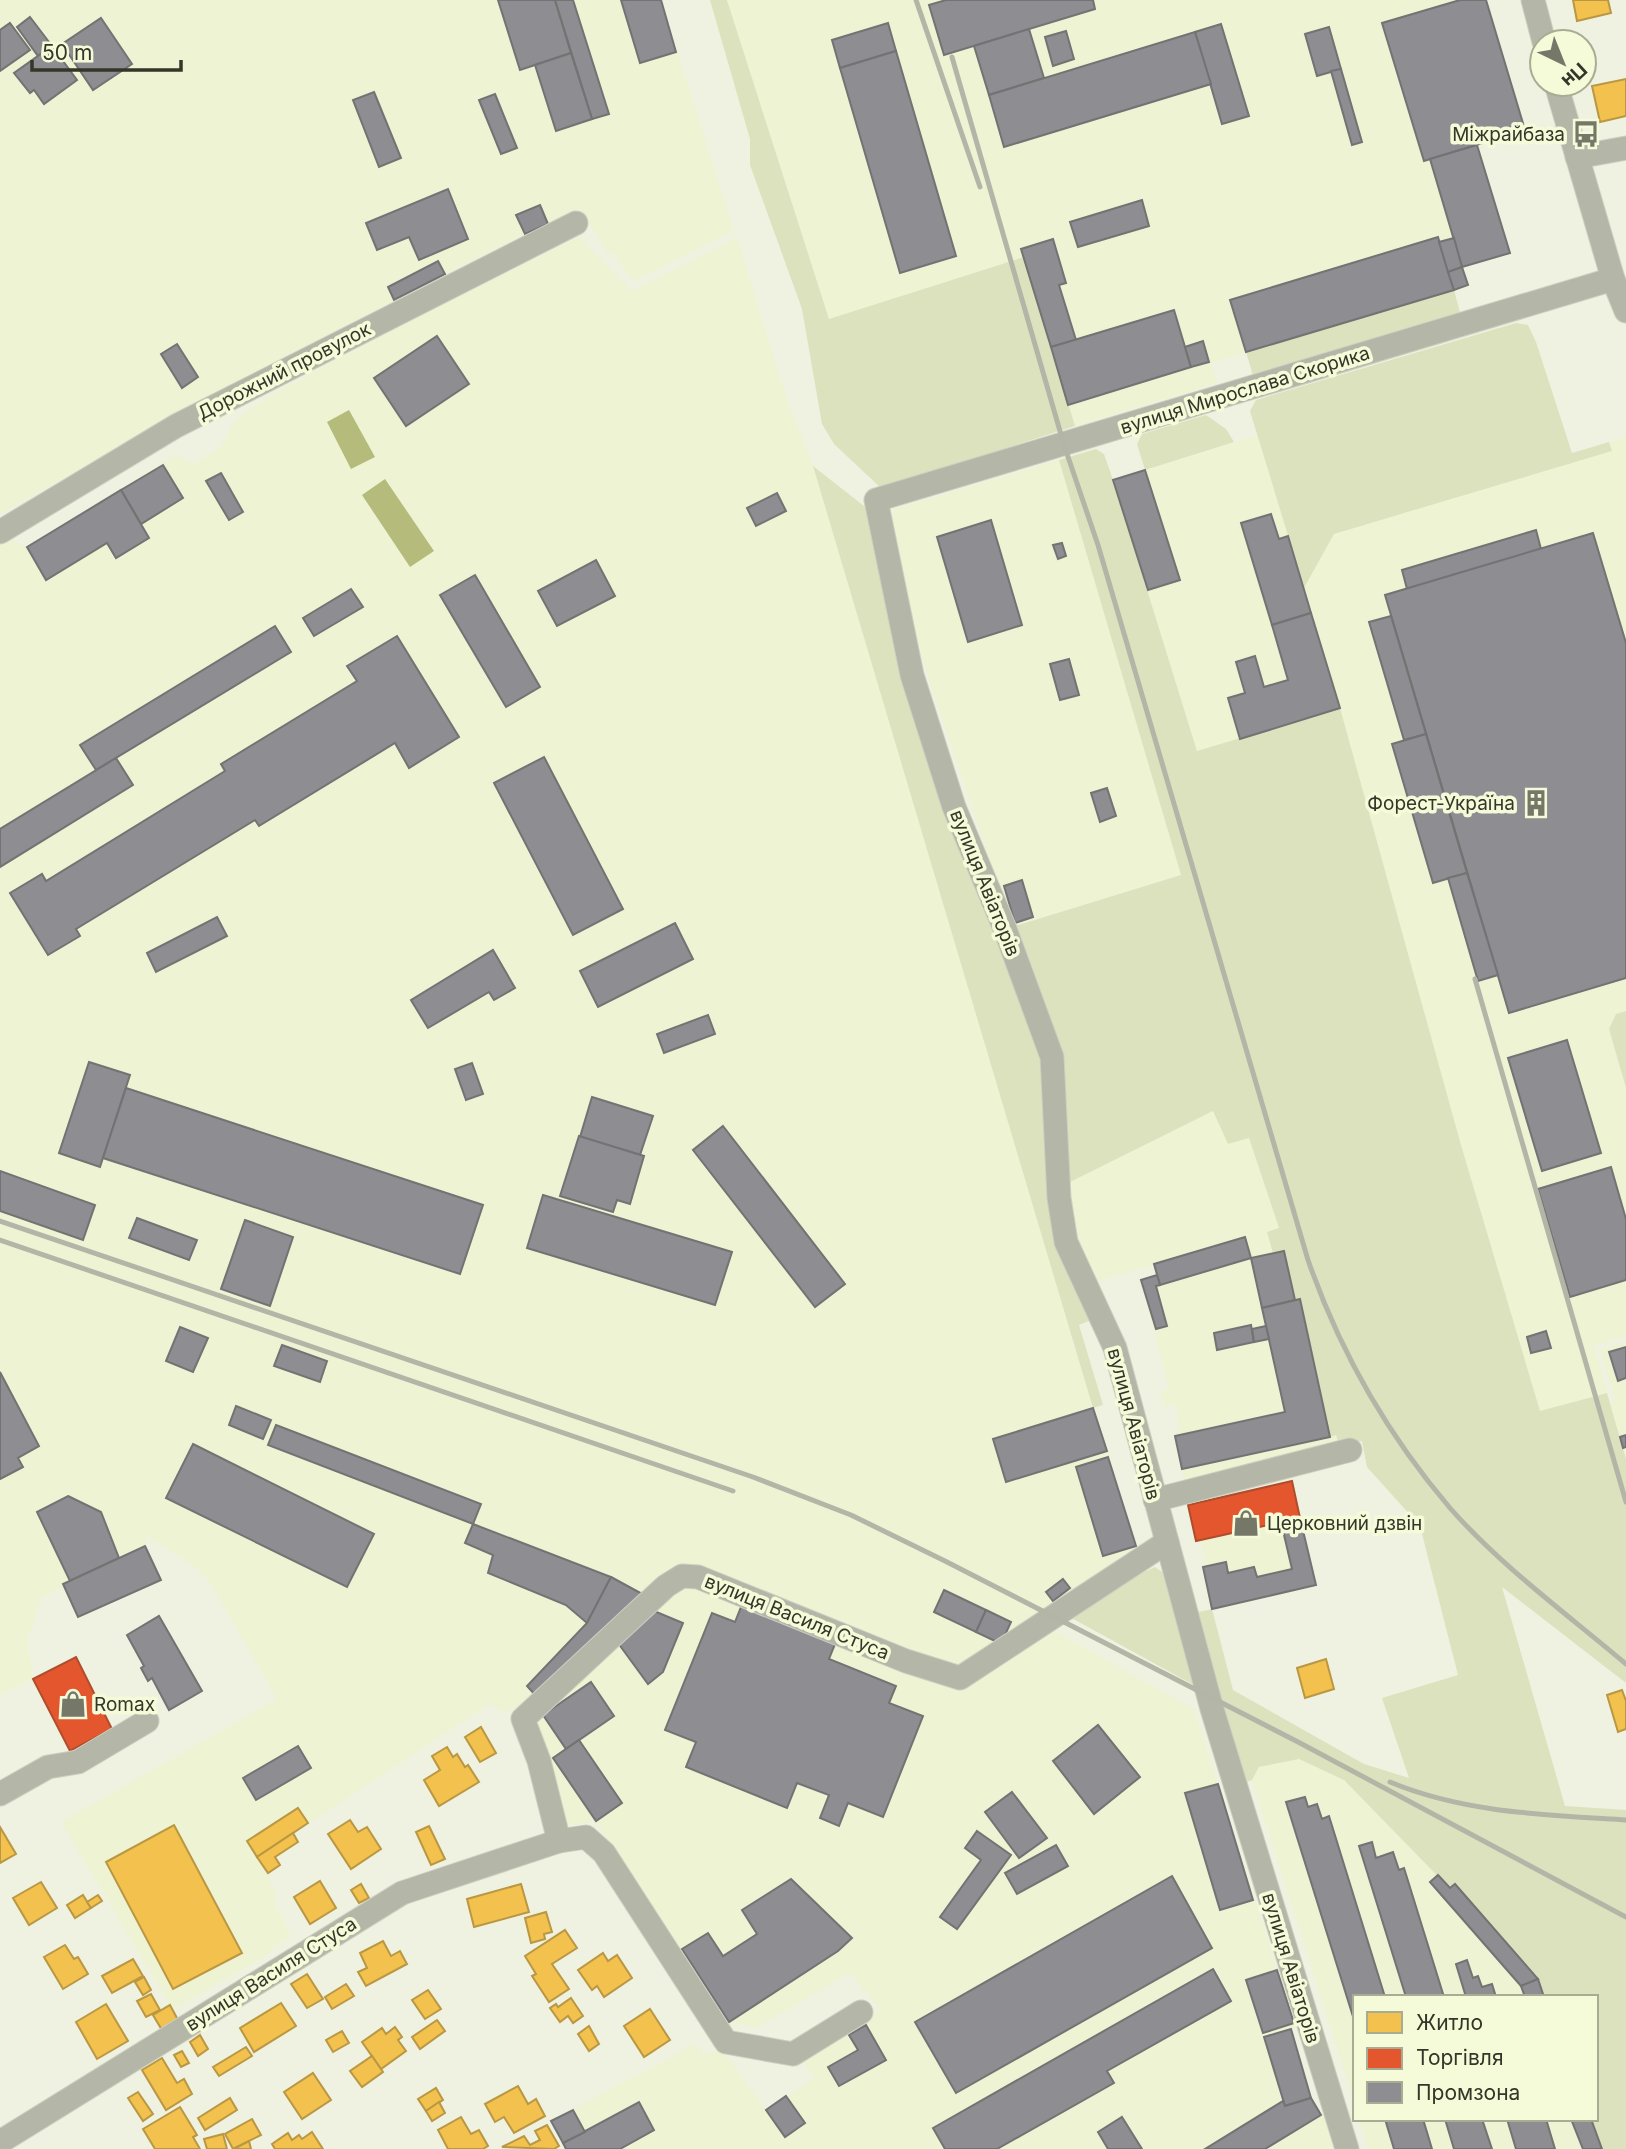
<svg xmlns="http://www.w3.org/2000/svg" width="1626" height="2149" font-family="Inter,sans-serif">
<rect width="100%" height="100%" fill="#eff2e0"/>
<g fill="#eef3d4">
<polygon points="0,0 661,0 734,230 633,282 614,253 609,255 580,208 484,254 171,417 0,514"/>
<polygon points="727,0 1486,0 1525,130 1477,145 1510,253 1448,272 1454,290 1211,363 1217,383 1075,426 1023,257 829,320"/>
<polygon points="579,237 632,291 737,238 786,397 813,466 1136,1546 984,1656 954,1669 907,1655 681,1562 528,1705 504,1712 490,1704 258,1857 277,1895 274,1902 291,1936 272,1948 268,1954 173,2010 61,1822 277,1699 210,1582 193,1565 146,1536 145,1546 42,1597 27,1640 33,1679 0,1695 0,545 8,539 27,547 175,455 194,464 221,447 235,420 276,392 451,299"/>
<polygon points="1271,416 1526,468 1626,437 1626,1336 1594,1346 1607,1393 1540,1412 1461,1145 1339,708 1197,752 1113,480 1257,435"/>
<polygon points="1059,460 1181,875 1012,927 926,671 889,530 894,509"/>
<polygon points="1214,1110 1249,1138 1279,1229 1267,1232 1273,1253 1284,1251 1295,1300 1300,1299 1330,1437 1336,1435 1339,1445 1185,1484 1175,1436 1179,1424 1176,1404 1164,1407 1160,1392 1169,1389 1141,1280 1157,1275 1154,1265 1092,1283 1073,1240 1066,1184"/>
<polygon points="1626,1342 1626,1459 1610,1401 1615,1400 1600,1350"/>
<polygon points="1292,1481 1316,1585 1212,1609 1203,1567 1206,1566 1200,1541 1196,1541 1188,1505"/>
<polygon points="693,1583 958,1688 1027,1637 1054,1631 1194,1709 1296,2028 1291,2030 1311,2098 1321,2114 1324,2113 1333,2149 566,2149 551,2121 695,2044 706,2055 721,2048 766,2110 814,2079 799,2056 880,2010 850,1973 756,2028 729,2022 596,1821 566,1826 535,1717 680,1585"/>
<polygon points="1299,1759 1344,1780 1538,1979 1544,1997 1355,1997 1355,2105 1252,1780 1259,1767"/>
<polygon points="1359,2119 1591,2119 1602,2149 1368,2149"/>
</g>
<g fill="#dde2be">
<polygon points="710,0 727,0 829,319 1024,257 1075,426 881,488 834,444 822,424 802,309 750,165 750,139"/>
<polygon points="1454,290 1461,316 1254,379 1246,352"/>
<polygon points="1516,323 1528,325 1536,342 1572,453 1609,442 1612,451 1334,534 1304,588 1250,411 1256,400"/>
<polygon points="1206,415 1226,429 1234,442 1145,470 1137,444 1142,434"/>
<polygon points="1096,449 1104,454 1113,480 1197,751 1340,708 1461,1145 1540,1411 1607,1393 1626,1459 1626,1683 1502,1587 1565,1806 1626,1810 1626,2149 1602,2149 1591,2119 1596,2119 1596,1997 1544,1997 1538,1979 1344,1780 1299,1759 1259,1767 1252,1780 1246,1782 1194,1613 1212,1609 1233,1690 1364,1764 1409,1778 1382,1698 1458,1675 1420,1526 1367,1467 1362,1441 1339,1445 1336,1435 1330,1437 1300,1300 1295,1300 1284,1251 1273,1253 1267,1232 1279,1228 1249,1138 1228,1144 1213,1111 1066,1184 1060,1057 1012,927 1181,875 1059,460"/>
<polygon points="813,466 869,510 1046,1058 1050,1198 1096,1318 1079,1325 1103,1405 1093,1408"/>
<polygon points="1626,1011 1626,1088 1609,1029 1616,1014"/>
<polygon points="1155,1567 1168,1576 1201,1689 1066,1615 1096,1595"/>
</g>
<g fill="#b4bb7b">
<polygon points="349,410 375,457 351,469 327,422"/>
<polygon points="385,479 434,551 410,567 362,495"/>
</g>
<g fill="#f2c14e" stroke="#b99743" stroke-width="2">
<polygon points="1573,0 1608,0 1611,13 1577,21"/>
<polygon points="1626,79 1626,116 1600,122 1592,86"/>
<polygon points="1326,1659 1334,1689 1305,1698 1297,1668"/>
<polygon points="1622,1690 1626,1701 1626,1729 1618,1732 1607,1695"/>
<polygon points="481,1727 496,1753 480,1762 465,1737"/>
<polygon points="447,1747 453,1757 457,1754 465,1767 468,1765 479,1782 439,1806 424,1780 440,1770 432,1756"/>
<polygon points="298,1808 308,1823 257,1857 247,1841"/>
<polygon points="350,1820 358,1832 367,1827 381,1849 351,1869 328,1834"/>
<polygon points="174,1825 242,1953 173,1989 106,1862"/>
<polygon points="429,1826 445,1859 431,1865 416,1832"/>
<polygon points="0,1827 16,1854 0,1863"/>
<polygon points="293,1833 298,1842 275,1857 280,1865 268,1873 257,1857"/>
<polygon points="320,1881 336,1908 310,1924 294,1897"/>
<polygon points="41,1882 57,1908 29,1925 13,1898"/>
<polygon points="361,1884 369,1898 359,1903 351,1890"/>
<polygon points="521,1884 529,1912 474,1927 467,1899"/>
<polygon points="83,1895 91,1908 75,1918 67,1905"/>
<polygon points="98,1895 102,1901 91,1908 87,1902"/>
<polygon points="546,1912 552,1932 544,1934 545,1939 531,1943 525,1918"/>
<polygon points="565,1930 577,1948 552,1964 569,1989 549,2002 532,1976 536,1974 525,1956"/>
<polygon points="383,1941 391,1956 400,1951 407,1964 366,1986 358,1972 367,1968 360,1953"/>
<polygon points="65,1945 74,1959 78,1957 88,1974 63,1989 44,1957"/>
<polygon points="603,1953 608,1961 617,1955 632,1978 604,1997 597,1986 592,1990 578,1970"/>
<polygon points="133,1959 143,1976 112,1993 102,1976"/>
<polygon points="307,1974 323,1999 307,2008 291,1984"/>
<polygon points="144,1977 151,1990 143,1995 135,1982"/>
<polygon points="346,1984 354,1996 332,2009 325,1997"/>
<polygon points="428,1990 441,2009 425,2019 412,2000"/>
<polygon points="151,1994 160,2010 146,2017 137,2001"/>
<polygon points="571,1998 583,2016 573,2023 568,2016 560,2022 550,2008 556,2004 558,2007"/>
<polygon points="281,2003 296,2026 254,2052 240,2028"/>
<polygon points="106,2004 128,2041 97,2059 76,2022"/>
<polygon points="170,2005 178,2020 162,2030 153,2015"/>
<polygon points="650,2009 670,2040 644,2057 624,2026"/>
<polygon points="437,2020 445,2031 420,2049 412,2037"/>
<polygon points="589,2026 599,2044 589,2051 578,2034"/>
<polygon points="395,2027 402,2037 398,2040 406,2051 381,2069 362,2042 382,2028 386,2034"/>
<polygon points="342,2031 349,2043 333,2052 326,2040"/>
<polygon points="200,2035 208,2049 198,2056 190,2042"/>
<polygon points="246,2047 252,2056 219,2076 213,2067"/>
<polygon points="182,2051 189,2063 181,2067 174,2055"/>
<polygon points="372,2056 383,2072 362,2087 350,2071"/>
<polygon points="162,2058 177,2083 184,2079 192,2094 166,2110 142,2070"/>
<polygon points="313,2073 331,2100 302,2119 284,2092"/>
<polygon points="518,2086 528,2104 536,2099 545,2116 514,2133 504,2117 495,2122 485,2104"/>
<polygon points="436,2088 443,2100 426,2111 418,2099"/>
<polygon points="138,2092 153,2114 143,2121 128,2098"/>
<polygon points="230,2098 237,2110 205,2130 198,2118"/>
<polygon points="439,2102 445,2113 432,2121 426,2111"/>
<polygon points="180,2107 197,2135 193,2137 200,2149 155,2149 143,2129"/>
<polygon points="461,2117 471,2134 479,2130 488,2146 483,2149 448,2149 438,2130"/>
<polygon points="252,2119 261,2135 233,2149 225,2134"/>
<polygon points="547,2125 559,2146 554,2149 502,2147 524,2136 530,2145 540,2140 535,2131"/>
<polygon points="312,2132 323,2149 275,2149 272,2144 288,2133 292,2140 299,2135 302,2139"/>
<polygon points="223,2134 227,2149 207,2149 204,2139"/>
<polygon points="249,2141 251,2149 234,2149"/>
</g>
<g fill="#e4572e" stroke="#af4d2c" stroke-width="2">
<polygon points="1292,1481 1300,1518 1196,1541 1188,1505"/>
<polygon points="76,1657 112,1729 70,1751 33,1679"/>
</g>
<g fill="#8d8d92" stroke="#727372" stroke-width="2">
<polygon points="498,0 555,0 571,53 520,70"/>
<polygon points="555,0 573,0 609,114 592,119"/>
<polygon points="621,0 661,0 676,52 640,63"/>
<polygon points="946,0 1093,0 1095,9 944,55 929,5"/>
<polygon points="1460,0 1486,0 1525,130 1424,161 1382,23"/>
<polygon points="30,17 52,46 38,56 17,27"/>
<polygon points="101,18 132,64 93,90 62,44"/>
<polygon points="10,23 30,50 0,71 0,30"/>
<polygon points="888,23 896,51 840,68 832,40"/>
<polygon points="1221,24 1249,116 1222,124 1195,32"/>
<polygon points="1329,27 1341,69 1317,76 1305,34"/>
<polygon points="1029,29 1044,78 989,95 974,46"/>
<polygon points="1066,31 1074,59 1053,66 1045,37"/>
<polygon points="1195,32 1211,84 1004,147 989,95"/>
<polygon points="52,46 77,80 44,104 34,90 30,93 14,73"/>
<polygon points="896,51 956,256 900,273 840,68"/>
<polygon points="571,53 592,119 556,131 535,65"/>
<polygon points="1341,69 1362,142 1352,145 1331,71"/>
<polygon points="374,92 401,158 379,167 353,100"/>
<polygon points="495,94 517,148 501,154 479,100"/>
<polygon points="1477,145 1510,253 1462,267 1430,159"/>
<polygon points="448,189 468,239 419,260 409,237 377,250 366,223"/>
<polygon points="1142,200 1149,226 1078,247 1070,222"/>
<polygon points="540,205 548,224 525,234 516,215"/>
<polygon points="1438,237 1454,290 1246,352 1230,300"/>
<polygon points="1454,238 1462,267 1448,272 1439,242"/>
<polygon points="1053,239 1066,283 1059,285 1076,340 1051,347 1021,249"/>
<polygon points="438,261 445,274 394,300 388,287"/>
<polygon points="1462,267 1468,285 1454,290 1448,272"/>
<polygon points="1174,310 1191,367 1068,405 1051,347"/>
<polygon points="437,336 469,384 406,426 374,378"/>
<polygon points="1203,341 1209,362 1191,367 1185,347"/>
<polygon points="177,344 198,377 182,388 161,354"/>
<polygon points="163,465 183,498 141,524 121,490"/>
<polygon points="1145,470 1180,580 1148,590 1113,480"/>
<polygon points="221,473 243,512 229,520 206,481"/>
<polygon points="121,490 149,538 116,558 107,543 46,580 27,547"/>
<polygon points="777,493 786,511 756,526 747,508"/>
<polygon points="1271,514 1279,539 1288,536 1311,613 1272,625 1241,523"/>
<polygon points="991,520 1022,625 968,642 937,537"/>
<polygon points="1536,530 1541,549 1407,589 1402,570"/>
<polygon points="1593,533 1626,643 1626,978 1509,1013 1385,595"/>
<polygon points="1062,543 1066,556 1058,559 1053,545"/>
<polygon points="596,560 615,596 557,626 538,591"/>
<polygon points="475,575 540,687 506,707 440,595"/>
<polygon points="351,589 363,607 314,636 303,618"/>
<polygon points="1311,613 1340,708 1240,739 1228,698 1245,693 1236,662 1255,656 1264,687 1288,680 1272,625"/>
<polygon points="1391,616 1426,734 1404,740 1369,622"/>
<polygon points="275,626 291,652 96,770 80,745"/>
<polygon points="397,636 459,737 409,768 395,743 259,826 255,820 76,929 80,936 48,955 10,893 42,874 46,881 225,771 221,764 357,681 347,666"/>
<polygon points="1069,659 1079,695 1060,700 1050,664"/>
<polygon points="1426,734 1467,873 1433,883 1392,744"/>
<polygon points="544,757 623,909 573,935 494,783"/>
<polygon points="116,758 133,785 0,867 0,829"/>
<polygon points="1107,788 1116,816 1100,822 1091,793"/>
<polygon points="1467,873 1498,975 1478,981 1448,878"/>
<polygon points="1022,880 1033,917 1015,923 1004,886"/>
<polygon points="217,917 227,936 156,972 147,953"/>
<polygon points="675,923 693,959 598,1007 580,971"/>
<polygon points="493,950 515,988 494,1000 489,992 428,1028 411,1000"/>
<polygon points="708,1015 715,1034 664,1053 657,1034"/>
<polygon points="1567,1040 1601,1153 1542,1171 1508,1058"/>
<polygon points="89,1062 130,1075 100,1167 59,1153"/>
<polygon points="472,1063 483,1094 466,1100 455,1069"/>
<polygon points="126,1088 483,1205 460,1274 103,1158"/>
<polygon points="592,1097 653,1116 640,1155 580,1137"/>
<polygon points="723,1126 845,1284 815,1307 693,1150"/>
<polygon points="579,1136 644,1156 630,1204 617,1200 613,1212 560,1196"/>
<polygon points="1611,1167 1626,1219 1626,1280 1570,1297 1538,1189"/>
<polygon points="0,1171 95,1205 83,1240 0,1211"/>
<polygon points="543,1195 732,1252 715,1305 527,1248"/>
<polygon points="137,1218 197,1240 189,1260 129,1238"/>
<polygon points="245,1220 293,1237 270,1306 221,1289"/>
<polygon points="1245,1237 1251,1258 1160,1285 1154,1264"/>
<polygon points="1284,1251 1295,1300 1262,1308 1251,1258"/>
<polygon points="1157,1275 1160,1285 1156,1286 1167,1326 1156,1329 1141,1280"/>
<polygon points="1300,1299 1330,1437 1182,1469 1175,1436 1285,1412 1262,1308"/>
<polygon points="1251,1325 1254,1342 1217,1350 1214,1333"/>
<polygon points="1266,1326 1269,1339 1254,1342 1252,1329"/>
<polygon points="180,1327 208,1338 193,1372 166,1361"/>
<polygon points="1546,1331 1551,1348 1531,1353 1527,1337"/>
<polygon points="282,1345 327,1361 320,1382 274,1366"/>
<polygon points="1626,1347 1626,1378 1618,1381 1609,1352"/>
<polygon points="0,1372 39,1446 18,1458 23,1467 0,1479"/>
<polygon points="236,1406 271,1420 263,1439 229,1425"/>
<polygon points="1093,1408 1107,1451 1006,1482 993,1439"/>
<polygon points="276,1425 481,1504 473,1524 268,1445"/>
<polygon points="1626,1435 1626,1447 1623,1448 1620,1437"/>
<polygon points="193,1444 374,1534 347,1587 166,1498"/>
<polygon points="1108,1457 1136,1546 1103,1556 1076,1467"/>
<polygon points="68,1496 101,1512 119,1558 70,1581 37,1512"/>
<polygon points="1300,1518 1316,1585 1212,1609 1203,1567 1226,1562 1228,1573 1254,1567 1257,1577 1292,1569 1281,1522"/>
<polygon points="473,1524 611,1577 587,1623 566,1605 488,1573 493,1555 465,1543"/>
<polygon points="145,1546 161,1580 78,1617 63,1584"/>
<polygon points="611,1577 646,1596 537,1697 527,1686 587,1623"/>
<polygon points="1063,1579 1070,1588 1053,1601 1046,1592"/>
<polygon points="944,1590 986,1610 976,1632 934,1612"/>
<polygon points="743,1602 837,1639 829,1659 896,1686 889,1703 923,1716 883,1817 848,1803 839,1826 820,1818 829,1795 797,1783 787,1808 686,1767 696,1742 665,1730 712,1613 735,1622"/>
<polygon points="986,1610 1011,1622 1001,1644 976,1632"/>
<polygon points="654,1611 683,1623 663,1672 648,1684 618,1643"/>
<polygon points="159,1616 202,1691 169,1710 152,1678 148,1681 141,1668 144,1666 127,1635"/>
<polygon points="591,1682 614,1716 566,1749 543,1715"/>
<polygon points="1098,1725 1140,1777 1094,1814 1053,1761"/>
<polygon points="579,1740 622,1803 596,1821 553,1758"/>
<polygon points="298,1746 311,1768 256,1800 243,1778"/>
<polygon points="1218,1784 1253,1900 1220,1910 1185,1793"/>
<polygon points="1012,1792 1047,1838 1019,1858 985,1812"/>
<polygon points="1305,1797 1308,1807 1317,1804 1322,1819 1329,1816 1385,1997 1355,1997 1355,2023 1286,1802"/>
<polygon points="977,1831 1011,1855 957,1929 940,1917 981,1860 965,1848"/>
<polygon points="1372,1842 1376,1858 1393,1852 1399,1870 1404,1868 1444,1997 1406,1997 1359,1846"/>
<polygon points="1056,1845 1068,1866 1017,1894 1005,1873"/>
<polygon points="1438,1875 1450,1888 1455,1884 1538,1979 1521,1986 1430,1882"/>
<polygon points="1172,1876 1212,1948 956,2093 915,2022"/>
<polygon points="791,1879 852,1938 838,1951 729,2022 682,1949 708,1933 723,1956 757,1934 742,1910"/>
<polygon points="1467,1960 1473,1978 1478,1976 1482,1987 1492,1984 1496,1997 1466,1997 1456,1964"/>
<polygon points="1213,1969 1231,2001 1107,2071 1114,2083 997,2149 945,2149 933,2128"/>
<polygon points="1277,1970 1294,2023 1263,2033 1246,1980"/>
<polygon points="1538,1979 1544,1997 1525,1997 1521,1986"/>
<polygon points="866,2025 886,2060 839,2086 828,2067 858,2050 849,2035"/>
<polygon points="1291,2029 1311,2098 1285,2106 1264,2037"/>
<polygon points="786,2096 805,2123 785,2137 766,2110"/>
<polygon points="1311,2098 1321,2115 1265,2149 1205,2149 1283,2101 1285,2106"/>
<polygon points="639,2102 654,2130 620,2149 566,2149 563,2143"/>
<polygon points="573,2110 585,2132 563,2143 551,2121"/>
<polygon points="1122,2117 1142,2149 1108,2149 1098,2132"/>
<polygon points="1385,2119 1423,2119 1432,2149 1394,2149"/>
<polygon points="1445,2119 1482,2119 1492,2149 1454,2149"/>
<polygon points="1507,2119 1546,2119 1555,2149 1516,2149"/>
<polygon points="1571,2119 1591,2119 1602,2149 1583,2149"/>
</g>
<g fill="none" stroke-linecap="round" stroke-linejoin="round">
<defs>
<g id="street">
<polyline points="1533,0 1544,42"/>
<polyline points="1556,84 1613,279 1626,311"/>
<polyline points="1577,157 1626,148"/>
<polyline points="0,532 176,426 576,223"/>
<polyline points="1155,1500 1350,1450"/>
<polyline points="0,1794 48,1767 78,1762 147,1721"/>
<polyline points="559,1841 586,1837 604,1853 726,2042 793,2054 861,2012"/>
<polyline points="0,2142 402,1893 559,1841 539,1761 523,1719 666,1586 682,1576 698,1577 906,1661 960,1678 1167,1542"/>
<polyline points="1347,2149 1212,1709 1115,1348 1066,1242 1059,1198 1052,1057 1005,929 954,807 912,675 876,500 1613,279"/>
</g>
</defs>
<use href="#street" stroke="#cdcfc1" stroke-width="25"/>
<use href="#street" stroke="#b4b6a8" stroke-width="23"/>
<g stroke="#b3b6a7" stroke-width="5">
<polyline points="916,0 980,187"/>
<path d="M952,57L1064,445L1098,545L1308,1260C1340,1352 1386,1433 1450,1508C1501,1566 1567,1614 1626,1664"/>
<polyline points="1475,979 1626,1502"/>
<polyline points="0,1221 753,1477 851,1515 945,1561 1300,1743 1626,1917"/>
<polyline points="0,1240 733,1491"/>
<path d="M1390,1782C1464,1813 1547,1815 1626,1820"/>
</g>
</g>
<defs>
<symbol id="bus-bare" viewBox="-9 -9 18 18"><path d="M-5-6H5V4H4V6H2V4H-2V6H-4V4H-5ZM-3.5-4V0h7V-4ZM-3.5 1.2v1.5H-2V1.2ZM2 1.2v1.5H3.5V1.2Z" fill="#757869" stroke="#f5fad8" stroke-width="2.5" paint-order="stroke"/></symbol>
<symbol id="building-bare" viewBox="-9 -9 18 18"><path d="M-4-6H4V6H1V3H-1V6H-4ZM-2.5-4.3h1.7v1.8h-1.7ZM.8-4.3h1.7v1.8H.8ZM-2.5-1h1.7V.8h-1.7ZM.8-1h1.7V.8H.8Z" fill="#757869" stroke="#f5fad8" stroke-width="2.5" paint-order="stroke"/></symbol>
<symbol id="shop-bare" viewBox="-9 -9 18 18"><path d="M-5-2.5h2.3a2.7 3.5 0 0 1 5.4 0H5L5.5 6h-11ZM-1.5-2.5h3a1.5 2.3 0 0 0-3 0Z" fill="#757869" stroke="#f5fad8" stroke-width="2.5" paint-order="stroke"/></symbol>
</defs>
<g fill-rule="evenodd">
<use href="#bus-bare" x="1567" y="115" width="38" height="38"/>
<use href="#building-bare" x="1517" y="784" width="38" height="38"/>
<use href="#shop-bare" x="1227" y="1504" width="38" height="38"/>
<use href="#shop-bare" x="54" y="1685" width="38" height="38"/>
</g>
<g text-anchor="middle" dominant-baseline="central" stroke-width="7" stroke-linejoin="round" paint-order="stroke">
<g font-size="19" fill="#343629" stroke="#f5fad8" text-anchor="end">
<text x="1565" y="134">Міжрайбаза</text>
<text x="1515" y="803">Форест-Україна</text>
<text x="1267" y="1523" text-anchor="start">Церковний дзвін</text>
<text x="94" y="1704" text-anchor="start">Romax</text>
</g>
<g font-size="19" fill="#343629" stroke="#f5fad8">
<text transform="translate(284 371) rotate(-27)">Дорожний провулок</text>
<text transform="translate(1245 390) rotate(-17)">вулиця Мирослава Скорика</text>
<text transform="translate(985 883) rotate(68)">вулиця Авіаторів</text>
<text transform="translate(1134 1424) rotate(75)">вулиця Авіаторів</text>
<text transform="translate(797 1617) rotate(22)">вулиця Василя Стуса</text>
<text transform="translate(1291 1968) rotate(73)">вулиця Авіаторів</text>
<text transform="translate(271 1974) rotate(-32)">вулиця Василя Стуса</text>
</g>
</g>
<rect x="1353" y="1995" width="245" height="126" fill="#f5fad8" stroke="#a8ac92" stroke-width="2"/>
<rect x="1367" y="2012" width="35" height="21" fill="#f2c14e" stroke="#a8ac92" stroke-width="2"/>
<text x="1416" y="2030" font-size="21" fill="#343629">Житло</text>
<rect x="1367" y="2048" width="35" height="21" fill="#e4572e" stroke="#a8ac92" stroke-width="2"/>
<text x="1416" y="2065" font-size="21" fill="#343629">Торгівля</text>
<rect x="1367" y="2082" width="35" height="21" fill="#8d8d92" stroke="#a8ac92" stroke-width="2"/>
<text x="1416" y="2100" font-size="21" fill="#343629">Промзона</text>
<g transform="translate(1563 63) rotate(137)"><circle r="33" fill="#f5fad8" stroke="#a8ac92" stroke-width="2"/>
<path d="M0-5L12 26L0 18L-12 26Z" fill="#757869"/>
<text y="-10" font-size="19" font-weight="bold" text-anchor="middle" fill="#343629">Пн</text>
</g>
<path d="M32 60v10h149v-10" fill="none" stroke="#343629" stroke-width="3.5"/>
<text x="42" y="60" font-size="21" fill="#343629" stroke="#f5fad8" stroke-width="5" paint-order="stroke">50 m</text>
</svg>
